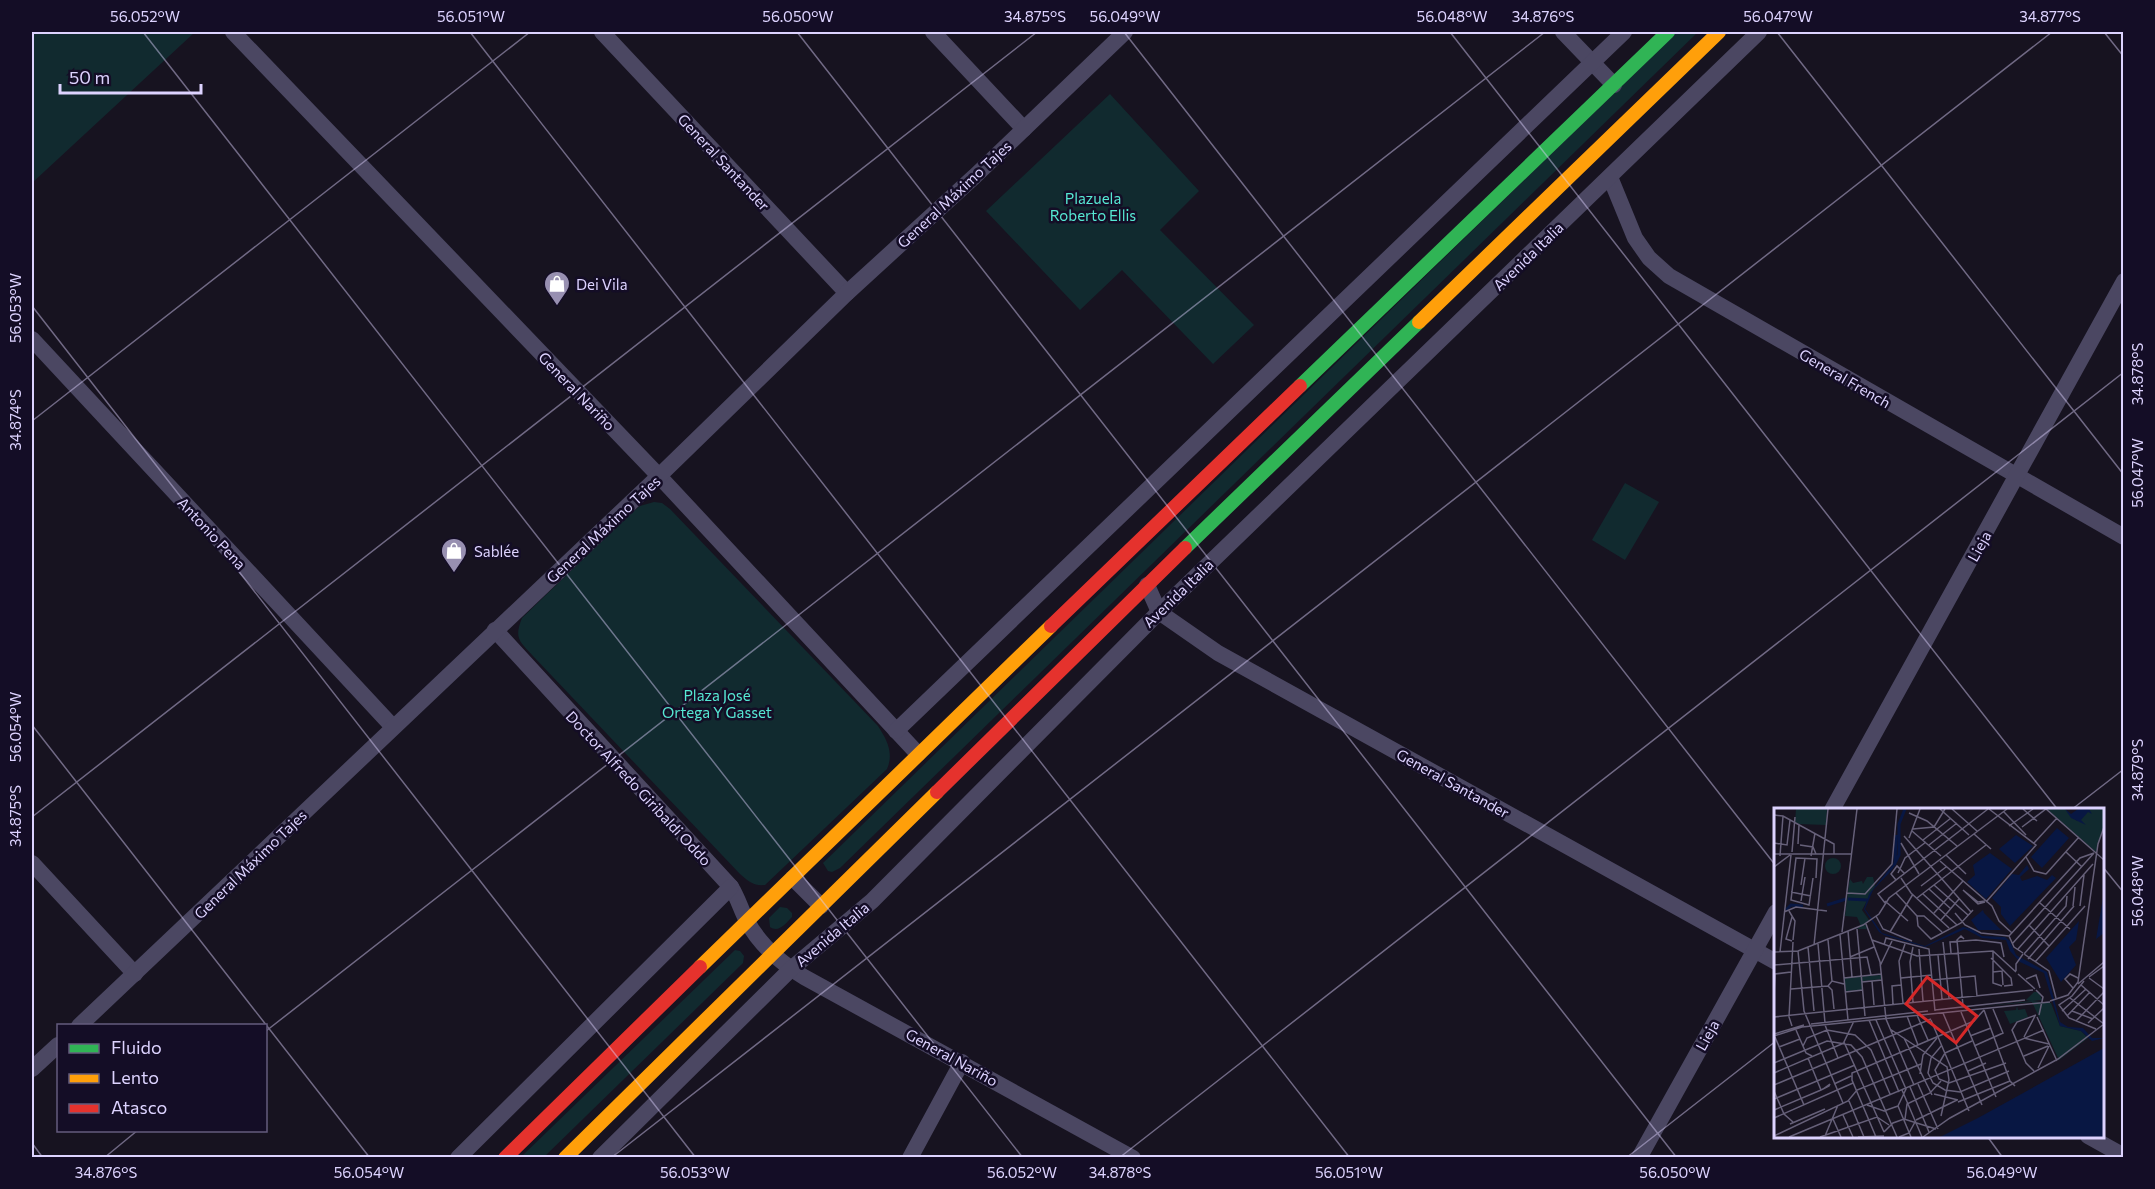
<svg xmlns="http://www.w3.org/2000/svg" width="2155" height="1189" font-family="Commissioner,sans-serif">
<rect width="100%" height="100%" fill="#171320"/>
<g fill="#112a2f">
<polygon points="32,32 195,32 32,183"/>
<polygon points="1676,32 1698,32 840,868 832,872 828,871 823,863"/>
<polygon points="1110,94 1199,191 1160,230 1254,325 1213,364 1122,270 1080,310 986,211"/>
<polygon points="1625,483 1659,502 1625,560 1592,540"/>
<path d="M654,502L662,503L670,509L878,726C887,740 894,753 887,769L765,885C754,886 749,882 740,874L533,656C519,641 514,638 522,618L628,516L640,506Z"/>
<path d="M780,907L787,908L792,913V917C785,924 779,933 770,927L769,918Z"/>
<polygon points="735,950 740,951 744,956 743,963 544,1157 520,1158"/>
</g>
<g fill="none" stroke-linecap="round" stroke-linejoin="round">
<g stroke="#4b4762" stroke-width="16">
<polyline points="233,32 659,476 918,754"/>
<polyline points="602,32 847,293"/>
<polyline points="933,32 1024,129"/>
<polyline points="1563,32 1614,85"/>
<polyline points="1610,177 1635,238 1649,258 1669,276 2124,537"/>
<polyline points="32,339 393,727"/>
<polyline points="1147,585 1159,612 1218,653 1776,962"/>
<path d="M495,630L731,887C738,898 741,910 747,921C760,946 781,963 804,977L1133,1158"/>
<polyline points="896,731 1624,32"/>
<polyline points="1832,810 2124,281"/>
<polyline points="32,863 135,974"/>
<polyline points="793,878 821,906"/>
<polyline points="79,1026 659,476 847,293 975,176 1125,32"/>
<polyline points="32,1069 58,1045"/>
<polyline points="2088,1136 2124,1156"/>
<polyline points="458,1158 731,887"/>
<polyline points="600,1158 791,969 872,901 1159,612 1759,32"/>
<polyline points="910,1158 962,1062"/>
<polyline points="1639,1158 1776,912"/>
</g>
<g stroke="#30b455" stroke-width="14">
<polyline points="1300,386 1668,32"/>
<polyline points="1185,548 1419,322"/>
</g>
<g stroke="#ff9f0a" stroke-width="14">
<polyline points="1419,322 1719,32"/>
<polyline points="700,967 1051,626"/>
<polyline points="565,1158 937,792"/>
</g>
<g stroke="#e5322d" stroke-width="14">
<polyline points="1051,626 1300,386"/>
<polyline points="937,792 1185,548"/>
<polyline points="505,1158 700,967"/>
</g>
</g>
<path fill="none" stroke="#ddd3ff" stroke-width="1.5" stroke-opacity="0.45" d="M143,32L1023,1158M470,32L1350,1158M797,32L1677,1158M1124,32L1776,866M1450,32L2058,810M1777,32L2124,475M2104,32L2124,57M32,306L696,1158M32,421L530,32M32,725L370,1158M2071,810L2124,769M32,817L1037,32M2102,866L2124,893M266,1031L1545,32M1987,1136L2003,1158M32,1143L43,1158M104,1158L138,1130M611,1158L2052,32M1119,1158L2124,372M1626,1158L1776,1041"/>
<defs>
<symbol id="shop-pin" viewBox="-11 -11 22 30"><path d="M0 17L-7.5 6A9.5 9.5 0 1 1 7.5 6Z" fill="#9890b1" stroke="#140d26"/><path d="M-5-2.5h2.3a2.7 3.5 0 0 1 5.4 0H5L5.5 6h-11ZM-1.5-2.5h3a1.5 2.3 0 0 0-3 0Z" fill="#fff"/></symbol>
</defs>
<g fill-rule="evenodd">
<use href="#shop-pin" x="542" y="269" width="30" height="40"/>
<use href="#shop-pin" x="439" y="536" width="30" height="40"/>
</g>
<g text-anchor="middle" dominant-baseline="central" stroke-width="5" stroke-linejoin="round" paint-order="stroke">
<g font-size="15" fill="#ddd3ff" stroke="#140d26">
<text transform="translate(724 162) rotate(47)">General Santander</text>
<text transform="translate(954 194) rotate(-43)">General Máximo Tajes</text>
<text transform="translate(1528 256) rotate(-44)">Avenida Italia</text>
<text transform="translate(1845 378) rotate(30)">General French</text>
<text transform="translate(577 391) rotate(46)">General Nariño</text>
<text transform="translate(603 529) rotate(-43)">General Máximo Tajes</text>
<text transform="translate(212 533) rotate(47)">Antonio Pena</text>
<text transform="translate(1979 546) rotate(-61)">Lieja</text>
<text transform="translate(1178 593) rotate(-44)">Avenida Italia</text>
<text transform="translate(1453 783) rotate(29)">General Santander</text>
<text transform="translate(639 788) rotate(47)">Doctor Alfredo Giribaldi Oddo</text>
<text transform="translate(250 864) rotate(-44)">General Máximo Tajes</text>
<text transform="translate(832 934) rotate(-40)">Avenida Italia</text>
<text transform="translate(1707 1035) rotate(-61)">Lieja</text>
<text transform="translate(952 1057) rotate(29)">General Nariño</text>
</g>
<g font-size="15" fill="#56e8d3" stroke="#140d26">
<text x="1093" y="198">Plazuela<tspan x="1093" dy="17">Roberto Ellis</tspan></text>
<text x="717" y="695">Plaza José<tspan x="717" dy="17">Ortega Y Gasset</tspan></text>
</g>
<g font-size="15" fill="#ddd3ff" stroke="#140d26" text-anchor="start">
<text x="576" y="284">Dei Vila</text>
<text x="474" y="551">Sablée</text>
</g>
</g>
<g transform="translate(1774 808)">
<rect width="330" height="330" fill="#171320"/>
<path d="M22,1H53L52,17L25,16L21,14ZM273,1H291L303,13L315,1H330V17L322,44ZM51 58a8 8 0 1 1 16 0a8 8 0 1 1-16 0ZM93,69H99L101,78L88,102L95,112L91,116L93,121H83L87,118L83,109L71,108L75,75L76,71L79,75L88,73L89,76ZM107,167L108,171L89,173L88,182L72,183L70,170ZM260,184H265L268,192L258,193L277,195L286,218L307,223L314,230L285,252L258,194L209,198L258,193L252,192ZM243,198L244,202L251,201L254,209L236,216L230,203L242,202Z" fill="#112a2f"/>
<path d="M291,1L297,6L304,1H315L318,6L314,4L307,12L312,17L297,10ZM283,20L295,30L268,60L257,49ZM242,27L259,38L241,55L225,41ZM216,45L238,61L212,91L193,74L201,67L199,57ZM121,54L122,56L117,63L99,82L91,101L108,125L151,138L189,119L198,121L208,128L231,129L236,133L242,147L273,164L286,214L294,219L309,220L318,230H330L318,233L307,223L286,218L270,165L246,154L236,143L232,132L208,130L191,121L151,139L110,127L105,124L90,101L95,86ZM253,57L255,61L246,69L248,73L263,68L273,72L278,67L282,70L236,118L227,106V99L218,90L238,66L245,67ZM326,75L330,83V125L322,131L330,84ZM209,102L210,105L227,122H204L197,112ZM305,113L302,132L295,139L302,157L287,174L272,150ZM330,240V329H166L204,310Z" fill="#081743"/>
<path fill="none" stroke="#081743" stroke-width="3" d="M121,55L122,27M120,57L125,47V16L131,1M74,91L93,92M53,97L72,91M12,102L17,97L29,98"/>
<path fill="none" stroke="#666079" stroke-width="1.5" d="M166,1L195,27M178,1L203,23M249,1L263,13M230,4L252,27M135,5L153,13L183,38M0,7L9,8L60,36V46M235,18L259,1M248,19L272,1L330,52M139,21L160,19L171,1M138,23L167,48M200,26L217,41M130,28L197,104M135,30L146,1M149,32L177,10M0,35L13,37L16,12M127,35L145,66M260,35L283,10M24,36L25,17M26,37L39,39L42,46M155,37L183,15M18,44L21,9M292,44L308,59M0,46H77M172,47L192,66M6,48L9,8M37,48L41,25M252,49L260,63L272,66M166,53L218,98L225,113L238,125M0,59L16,47M124,65L131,50L152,34M272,66L305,29M39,70L35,97L17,92L22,50L43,51L42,70M127,70L137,85L175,120M122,72L117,66L123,58L131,66M27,77L31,50M160,77L194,107M147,78L172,59M155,81L177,101M17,84L37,88M73,85L91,86L118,56L123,1M122,85L143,108H150L168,124M149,86L183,117M143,90L212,37M27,93L31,69M111,93L134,113M211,94L204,96L189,82L204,94L211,93M212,94L262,37L215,1M111,95L104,86L214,1M266,95L296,121M299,98L301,79M306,98L310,67M15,103L21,113L19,132M10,104L22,99L53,103M160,105L189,73M181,105L191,117L207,125L235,128M102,108L109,121L138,133M143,108L144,118L157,131L187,115L199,102M167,112L185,91M92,116L106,154L112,211L140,277M255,117L275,138M83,121L91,208M74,123L78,169M68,124L83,1M116,124L139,86M66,127L74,212M235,128L306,50L320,45M235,128L240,139L249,145M54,132L58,173M98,132L143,148L219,143L242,164M18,133L12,131L18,109M169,134L175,190M44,136L51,215M238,136L320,45M40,137L54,1M110,137L112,130L155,141L161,203M34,139L40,203M145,141L149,193M244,141L319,56M24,143L30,203L69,295M219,143V175L228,178M0,144L24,143L89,117L105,106L115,90L233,1M6,144L17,47M177,145L176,134L202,132L227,135L230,149M250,146L275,163L282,190M250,146L292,98L293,88M164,147L168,191M76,149L100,139M217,150L237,170L238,177L230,178M254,151L300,98M261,154L311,98M0,157L93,149L97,167M106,158L118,133M242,163V156L249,146M219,164L228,163L229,177M244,166L261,181M315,169L330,158M70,170L107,166M127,170L158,167M315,170L330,181M252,171L262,167L266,180M158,172L201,168L203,188M98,173L100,197M310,173L298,188L285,197L295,210L322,221M88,174L108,172M304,176L330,154M307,177L330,197M299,180L291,171L296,166L304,170M17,181L54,178M262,182L269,189L265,207M71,184L89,182M0,187L1,166L17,164M296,190L330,216M276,193L294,187L304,174L324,36L330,19M139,194L136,154L139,139M129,195L125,153L131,136M119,196L118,178L127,177M189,198L183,132L187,128L190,131M60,201L58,182L54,178L58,173L70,176M161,202L251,192M210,202L236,273L241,278M288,203L312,181M298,203L319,211M187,204L222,289M169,205L208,297M143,207L154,232M133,208L144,237M293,208L316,184M0,209L259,182M263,209L283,253M95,212L125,284M102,212L132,281L124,298L137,329M157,212L195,303M80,213L70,234L110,324M302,213L330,184M314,215L330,200M37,216L154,203M51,217L64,250M18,218L15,209L19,134M116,221L173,259L175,272L167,308M22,222L32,245L38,248M0,226L30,217M0,228L28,219L276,194M196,228L217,220M1,229L30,297M250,229L261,208M130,230L158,287M250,230L275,236M168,237L157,250L154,265L159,275L171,282L186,284L235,263M29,238L33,230L53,222L81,227L97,242L116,286M200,238L229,225L219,201M5,239L26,231M171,245L161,262L165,271L175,275L232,255M171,245L198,233M250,248L274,238M34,250L47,282M0,255L53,233L77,237L88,249L123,329M264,260L275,238M194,263L212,255M260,263L252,255L238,222L243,214L262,207M0,265L70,235M146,266L149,247L163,230M60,276L77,268M144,276L164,321M0,277L157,211M136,279L155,324M128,282L148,329M0,283L10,306L19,314M160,286L184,292M0,291L81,257M75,293L90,329M184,294L236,273M93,297L110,303L124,298M0,302L47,282L55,278L56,276L49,281M69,307L79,329M0,310L79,275M59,311L67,329M131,311L133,296L156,285L167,273M142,312L183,292M16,316L51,301M110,324L119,315L130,311L162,321M0,328L74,293L83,282L147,256M51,328L64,297M15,329L270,222M46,329L103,309L115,317M84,329L110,328M102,329L78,272V265L200,213L210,202M125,329L135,325L141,314M149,329L176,310L284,251L330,216"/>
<path fill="#d62828" fill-opacity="0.15" stroke="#d62828" stroke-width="3" d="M153,169L203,208L182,235L132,196Z"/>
<rect width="330" height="330" fill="none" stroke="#ddd3ff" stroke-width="3"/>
</g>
<rect width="2155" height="1189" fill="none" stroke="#140d26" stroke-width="66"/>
<rect x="57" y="1024" width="210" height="108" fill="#140d26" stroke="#645c7d" stroke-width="1.5"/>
<rect x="69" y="1044" width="30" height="9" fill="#30b455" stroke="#645c7d" stroke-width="1.5"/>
<text x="111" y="1054" font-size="18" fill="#ddd3ff">Fluido</text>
<rect x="69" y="1074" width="30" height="9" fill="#ff9f0a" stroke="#645c7d" stroke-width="1.5"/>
<text x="111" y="1084" font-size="18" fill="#ddd3ff">Lento</text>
<rect x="69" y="1104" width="30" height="9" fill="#e5322d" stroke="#645c7d" stroke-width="1.5"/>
<text x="111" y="1114" font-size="18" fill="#ddd3ff">Atasco</text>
<path d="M60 84v9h141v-9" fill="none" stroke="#ddd3ff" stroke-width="3"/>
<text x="69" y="84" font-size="18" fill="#ddd3ff" stroke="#140d26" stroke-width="4.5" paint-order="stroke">50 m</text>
<rect x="33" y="33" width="2089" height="1123" fill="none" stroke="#ddd3ff" stroke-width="2"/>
<g font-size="15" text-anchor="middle" fill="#ddd3ff">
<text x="145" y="22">56.052°W</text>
<text x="471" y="22">56.051°W</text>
<text x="798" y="22">56.050°W</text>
<text x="1035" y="22">34.875°S</text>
<text x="1125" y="22">56.049°W</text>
<text x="1452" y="22">56.048°W</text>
<text x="1543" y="22">34.876°S</text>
<text x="1778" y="22">56.047°W</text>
<text x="2050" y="22">34.877°S</text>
<text transform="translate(16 308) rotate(-90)" y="5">56.053°W</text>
<text transform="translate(2138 374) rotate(-90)" y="5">34.878°S</text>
<text transform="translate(16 420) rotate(-90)" y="5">34.874°S</text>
<text transform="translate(2138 473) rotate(-90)" y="5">56.047°W</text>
<text transform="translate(16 727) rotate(-90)" y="5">56.054°W</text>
<text transform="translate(2138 770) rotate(-90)" y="5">34.879°S</text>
<text transform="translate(16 816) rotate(-90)" y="5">34.875°S</text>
<text transform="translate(2138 891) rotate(-90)" y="5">56.048°W</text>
<text x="106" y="1178">34.876°S</text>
<text x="369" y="1178">56.054°W</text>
<text x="695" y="1178">56.053°W</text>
<text x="1022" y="1178">56.052°W</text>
<text x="1120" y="1178">34.878°S</text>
<text x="1349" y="1178">56.051°W</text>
<text x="1675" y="1178">56.050°W</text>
<text x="2002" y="1178">56.049°W</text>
</g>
</svg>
